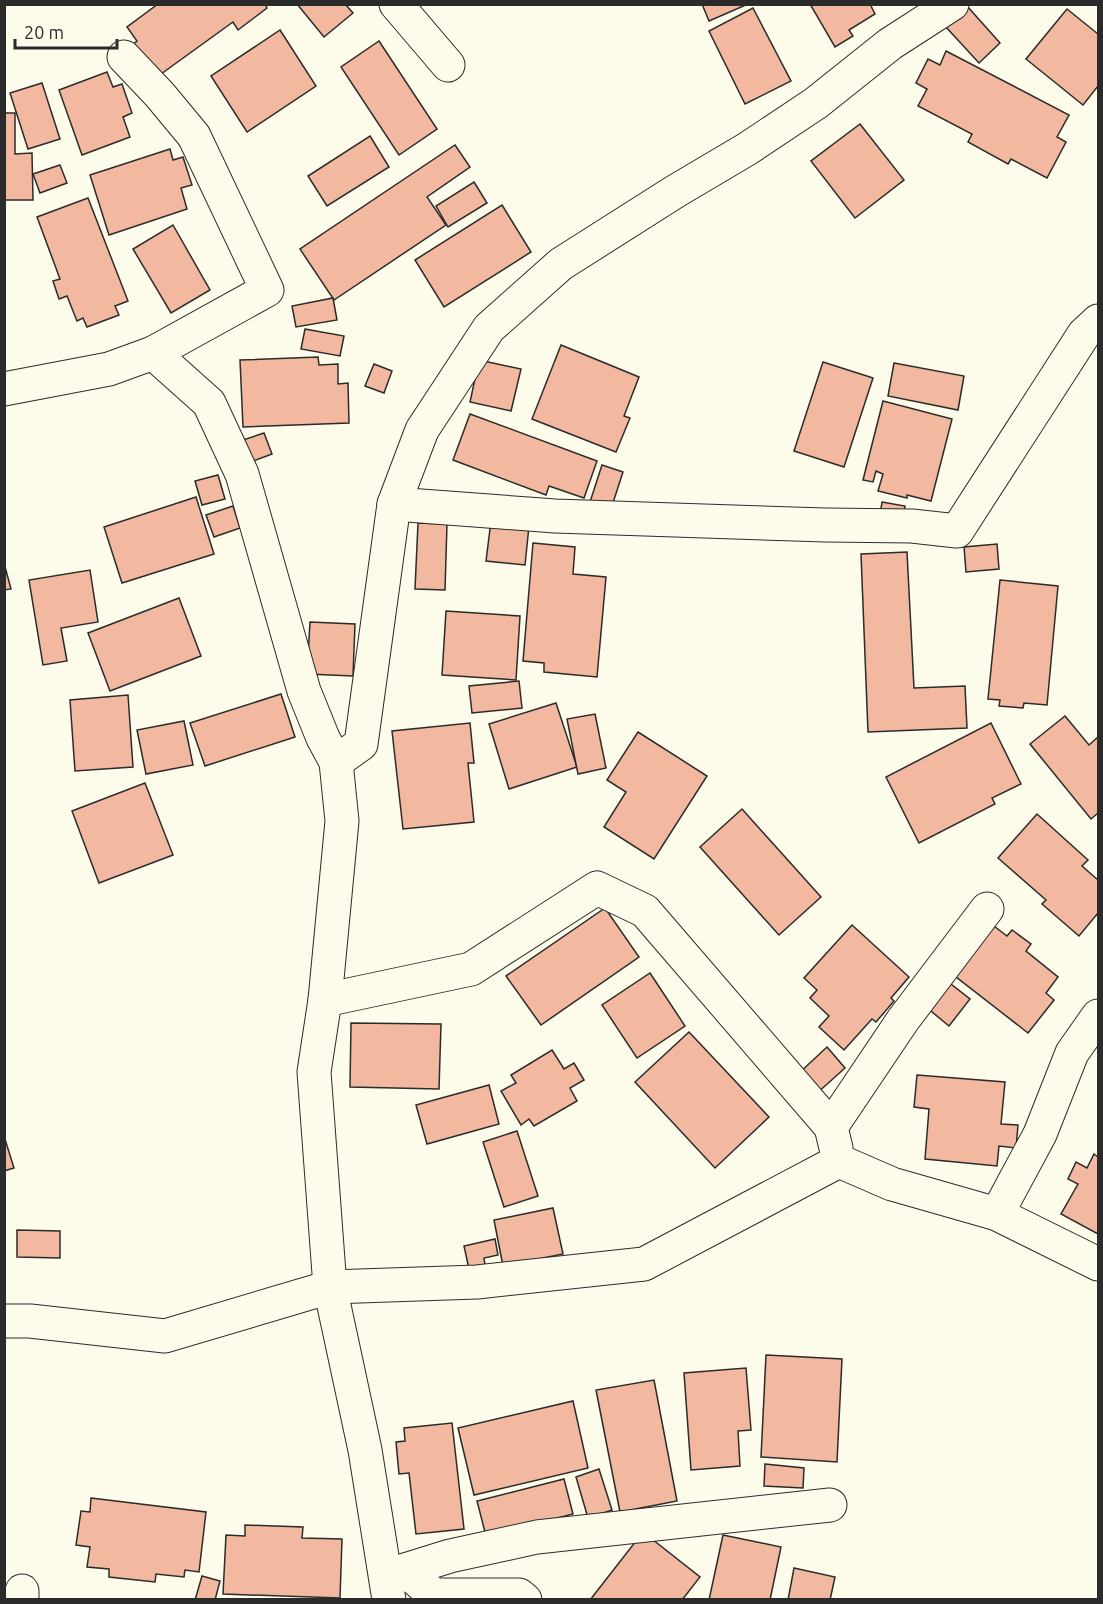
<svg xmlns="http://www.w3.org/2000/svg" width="1103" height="1604" font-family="Ubuntu,sans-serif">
<rect width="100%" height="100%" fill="#fdfbea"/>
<g fill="#f2b8a0" stroke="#2b2b2b" stroke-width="1.5">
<polygon points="158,4 265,4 267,8 238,30 233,22 161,74 155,66 150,69 132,45 137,41 127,27"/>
<polygon points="297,4 345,4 353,13 324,37"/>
<polygon points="702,4 748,4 709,21"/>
<polygon points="810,4 870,4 875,14 849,30 853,36 835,47"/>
<polygon points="967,6 1000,43 979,63 945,26"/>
<polygon points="753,8 791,81 745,104 709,31"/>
<polygon points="1067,9 1098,34 1098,86 1083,105 1026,59"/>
<polygon points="280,30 316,86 247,132 211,76"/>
<polygon points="379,41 437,129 399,155 341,67"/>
<polygon points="946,51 1069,115 1057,137 1066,142 1047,178 1011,159 1008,164 968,142 972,134 918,106 927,89 916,83 928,59 940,65"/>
<polygon points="107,72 113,87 122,84 132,113 123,117 130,137 82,155 59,90"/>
<polygon points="42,83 60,139 28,149 10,93"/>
<polygon points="4,113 15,113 15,154 32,153 33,200 4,200"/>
<polygon points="860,124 904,180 855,218 811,161"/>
<polygon points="370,136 389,167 327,206 308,176"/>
<polygon points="455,145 470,167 427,197 446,225 334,300 300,249"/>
<polygon points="170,149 173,160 183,157 192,185 181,188 187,209 109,235 90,175"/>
<polygon points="60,165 67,183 40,193 33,174"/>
<polygon points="474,182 487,203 448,227 436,206"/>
<polygon points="88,198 128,301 115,306 119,315 87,327 83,318 77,321 67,296 59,299 53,281 60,279 37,217"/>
<polygon points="502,205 531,252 444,307 415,260"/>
<polygon points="173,225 210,290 171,313 133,249"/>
<polygon points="333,298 337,320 296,327 292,306"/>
<polygon points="305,329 344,336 340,356 301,349"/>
<polygon points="561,345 639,377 624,416 630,418 616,452 532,419"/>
<polygon points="318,357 319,365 338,364 338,384 348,383 349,423 243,427 240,360"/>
<polygon points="479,360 521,369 511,411 470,402"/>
<polygon points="823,362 873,378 844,467 794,451"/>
<polygon points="894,363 964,376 958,410 888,396"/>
<polygon points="374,364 392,371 384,393 365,386"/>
<polygon points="883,401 952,419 931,501 907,495 907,498 878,491 883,474 876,471 873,482 863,480"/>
<polygon points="470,414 597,461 584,498 549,486 546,495 453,460"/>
<polygon points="264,433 272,454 248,463 240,441"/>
<polygon points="602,465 623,472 610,512 589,505"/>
<polygon points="218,475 225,499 202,505 195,481"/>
<polygon points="196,497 214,554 122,583 104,527"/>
<polygon points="882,502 905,506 903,519 880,515"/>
<polygon points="233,506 240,528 214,537 206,515"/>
<polygon points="491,521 529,526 525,565 486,561"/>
<polygon points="418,523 447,524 445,590 415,589"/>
<polygon points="533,543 575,547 573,574 606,577 597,677 544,672 544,663 523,661"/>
<polygon points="997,544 999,569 966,572 964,547"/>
<polygon points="907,552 914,688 965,686 967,728 868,732 861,554"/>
<polygon points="4,563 11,589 4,590"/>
<polygon points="90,570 98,622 61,628 67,661 43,665 29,580"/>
<polygon points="1000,580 1058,586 1047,705 1024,703 1023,708 999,706 1000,700 988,699"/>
<polygon points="179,598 201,656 110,691 88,633"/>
<polygon points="446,611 520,616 516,680 442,675"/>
<polygon points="310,622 355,624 353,676 307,674"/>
<polygon points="519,681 522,708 472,713 469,686"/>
<polygon points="281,694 295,737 205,766 190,723"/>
<polygon points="128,695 133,767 75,771 70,700"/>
<polygon points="556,703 577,767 509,789 489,724"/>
<polygon points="595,714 606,768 578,774 567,719"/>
<polygon points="1065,716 1089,745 1098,737 1098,813 1091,819 1030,744"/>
<polygon points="184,721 193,765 146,774 137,730"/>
<polygon points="470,723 474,763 468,763 474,822 403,829 392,731"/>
<polygon points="991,723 1021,784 992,798 995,804 919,843 886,777"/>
<polygon points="638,732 707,776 654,859 604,827 626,792 607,780"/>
<polygon points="145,783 173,855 99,883 72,811"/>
<polygon points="742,809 821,897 779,935 700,847"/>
<polygon points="1037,814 1088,860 1082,866 1098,880 1098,913 1079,936 1042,904 1046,900 998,858"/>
<polygon points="605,908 639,957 541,1025 506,976"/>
<polygon points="990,923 1007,936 1012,930 1031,944 1026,951 1058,977 1046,993 1054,1000 1028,1033 951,973"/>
<polygon points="852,925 909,977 891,998 894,1001 876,1022 872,1019 844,1050 819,1027 829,1016 810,998 817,990 804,978"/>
<polygon points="650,973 685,1026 637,1058 602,1005"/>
<polygon points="947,981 970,999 949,1026 926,1007"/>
<polygon points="351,1023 441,1024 439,1089 350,1087"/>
<polygon points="689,1032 769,1117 715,1168 635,1082"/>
<polygon points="827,1047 845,1068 815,1095 797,1075"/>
<polygon points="552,1050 564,1069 574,1063 584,1080 570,1088 577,1101 534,1126 529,1119 521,1125 501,1091 516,1083 511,1075"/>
<polygon points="917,1075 1005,1082 1001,1124 1018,1125 1016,1148 999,1146 997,1166 925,1159 929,1109 914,1107"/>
<polygon points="489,1085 499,1124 427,1144 416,1105"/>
<polygon points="517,1131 538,1196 504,1207 483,1142"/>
<polygon points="4,1136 14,1168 4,1171"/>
<polygon points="1094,1154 1098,1157 1098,1234 1061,1214 1078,1184 1068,1179 1076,1162 1087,1168"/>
<polygon points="553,1208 563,1254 503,1266 494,1220"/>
<polygon points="17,1230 60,1231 60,1258 17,1257"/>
<polygon points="495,1239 498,1255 484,1258 485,1265 469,1269 464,1246"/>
<polygon points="766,1355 842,1359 837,1462 761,1457"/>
<polygon points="746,1368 751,1430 738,1431 740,1466 691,1470 684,1373"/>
<polygon points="654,1380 677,1501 620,1512 596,1390"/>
<polygon points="573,1401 588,1468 474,1495 458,1428"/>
<polygon points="452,1423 464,1529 416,1534 409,1473 399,1474 396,1442 405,1441 404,1428"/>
<polygon points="765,1464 804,1468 803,1488 764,1486"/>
<polygon points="599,1469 612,1510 588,1518 576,1477"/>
<polygon points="564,1479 573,1514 486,1536 477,1501"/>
<polygon points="91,1498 206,1512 199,1572 185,1570 184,1577 156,1574 155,1582 109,1577 109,1569 87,1567 90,1547 76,1545 81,1511 90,1512"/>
<polygon points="245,1525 303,1527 302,1538 342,1539 340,1598 223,1594 226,1535 245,1536"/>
<polygon points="643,1532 700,1577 682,1600 590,1600"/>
<polygon points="723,1535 781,1547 770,1600 709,1600"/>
<polygon points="794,1568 835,1577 830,1600 788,1600"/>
<polygon points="202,1576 220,1581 215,1600 195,1600"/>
</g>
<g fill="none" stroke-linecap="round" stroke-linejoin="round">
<defs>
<g id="minor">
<polyline points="396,4 448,65"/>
<polyline points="124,57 160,95 194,136 267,290 153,353"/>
<polyline points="4,389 109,369 153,353 209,403 242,474 304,691 323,738 336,762"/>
<polyline points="394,504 555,516 825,525 912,526 957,531 1084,334 1098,321"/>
<polyline points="325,1000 471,969 597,888 645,911 831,1127"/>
<polyline points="836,1148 831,1127 903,1020 987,909"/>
<polyline points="997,1214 1098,1264"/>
<polyline points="4,1321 30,1321 165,1336 330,1287 477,1282 644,1264 839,1161 892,1184 997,1214 1040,1134 1072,1053 1098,1016"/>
<polyline points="405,1570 450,1556 537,1537 830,1505"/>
<polyline points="391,1581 405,1570 434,1595 519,1595 525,1600"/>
<polyline points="22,1600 22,1591"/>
<polyline points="389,1600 365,1450 330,1287 314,1072 325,1000 342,821 336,762 361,744 394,504 422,430 489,328 561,264 676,191 747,149 816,103 890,44 952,4"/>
</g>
</defs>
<use href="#minor" stroke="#2b2b2b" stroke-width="35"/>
<use href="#minor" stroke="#fdfbea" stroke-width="33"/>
</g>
<rect width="1103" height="1604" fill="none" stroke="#2b2b2b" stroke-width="12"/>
<path d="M15 39v9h102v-9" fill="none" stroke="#2b2b2b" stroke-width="3"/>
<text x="24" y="39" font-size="18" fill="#2b2b2b" stroke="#fdfbea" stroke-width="4.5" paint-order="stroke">20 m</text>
</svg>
